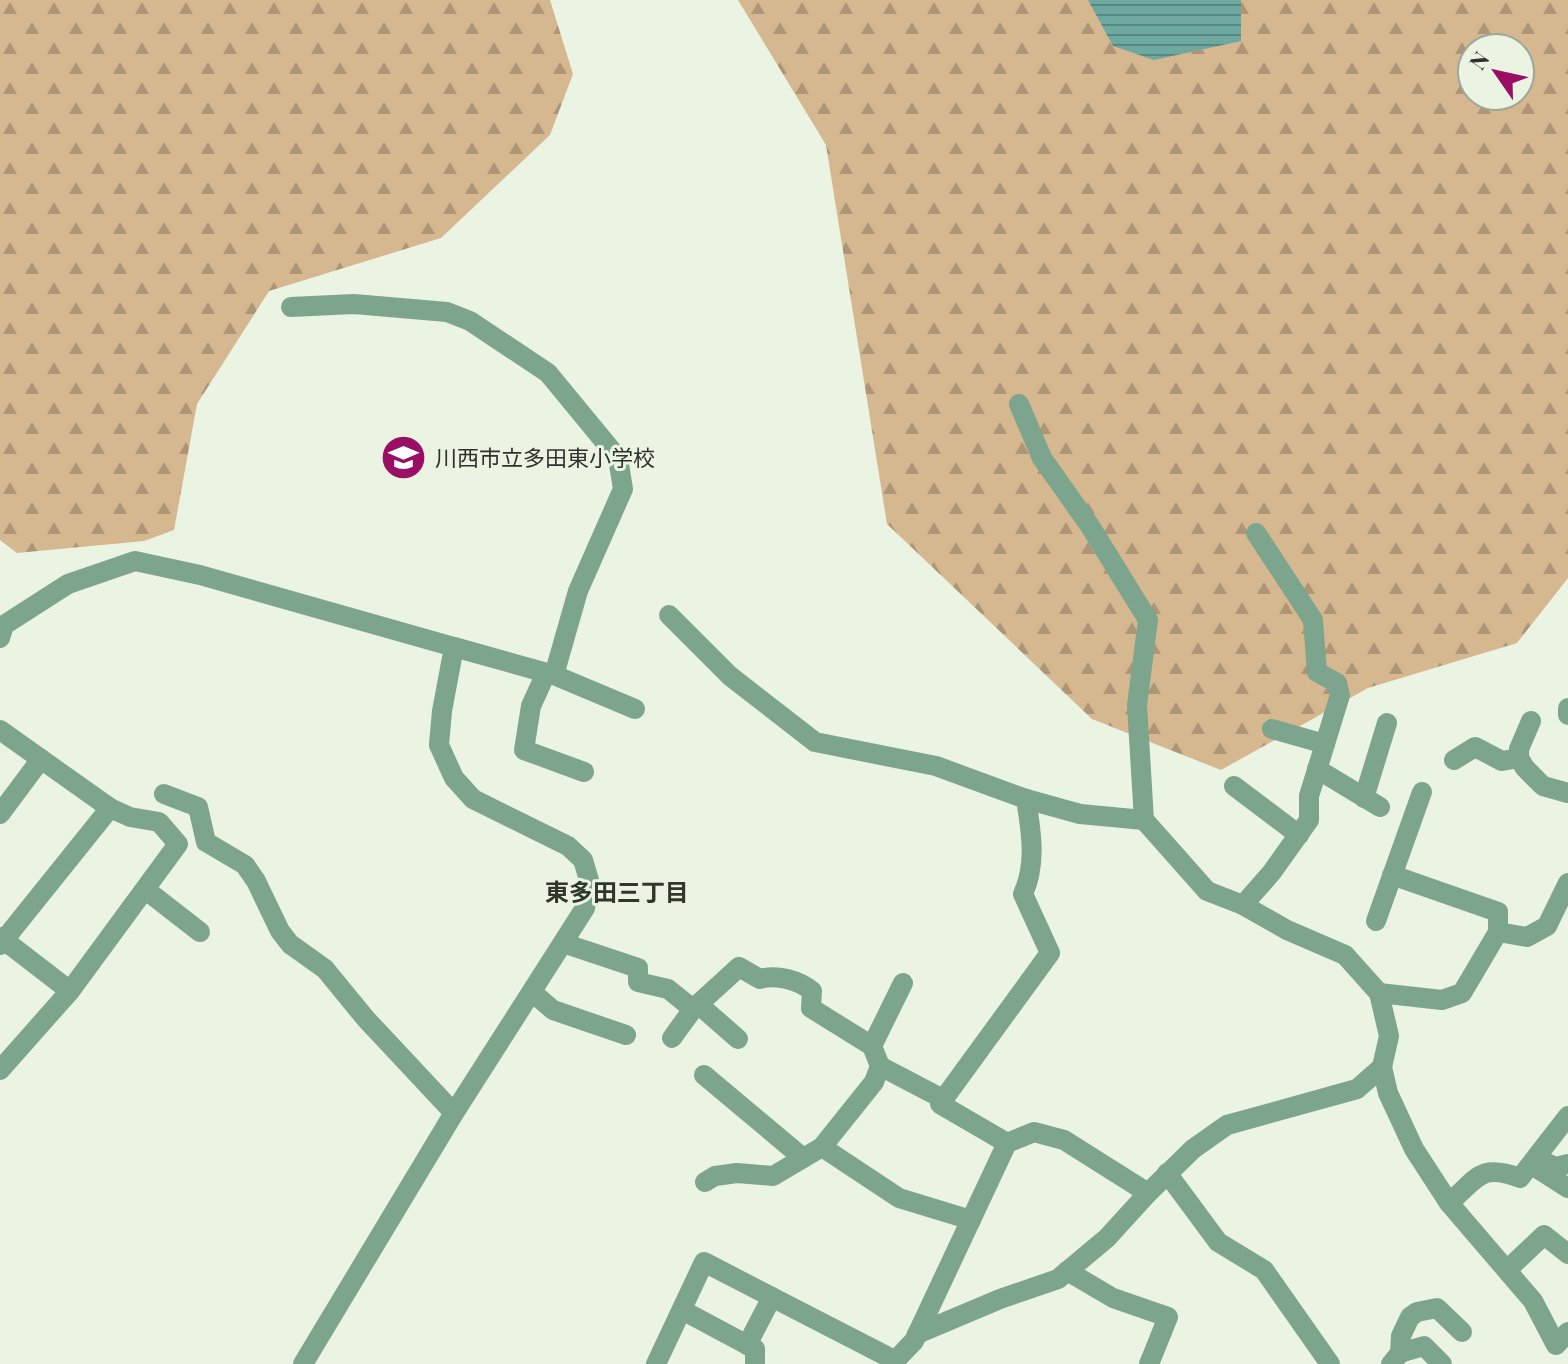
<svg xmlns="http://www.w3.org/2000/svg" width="1568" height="1364" font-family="'Playfair Display','Noto Sans JP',serif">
<defs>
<pattern id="forest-firs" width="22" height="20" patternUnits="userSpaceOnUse" patternTransform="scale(2)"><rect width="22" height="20" fill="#d5b790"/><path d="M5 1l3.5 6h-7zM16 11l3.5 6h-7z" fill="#ad9576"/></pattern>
<pattern id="water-rules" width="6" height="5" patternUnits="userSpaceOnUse" patternTransform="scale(2)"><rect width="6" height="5" fill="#6da8a1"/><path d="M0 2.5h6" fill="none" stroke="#5a8983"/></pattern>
</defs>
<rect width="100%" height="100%" fill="#ebf3e3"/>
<g fill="url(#forest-firs)" fill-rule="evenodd">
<polygon points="0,0 550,0 573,74 550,135 441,238 269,291 197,404 174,530 144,541 17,553 0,540"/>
<path d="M738,0H1568V578L1517,643L1368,688L1221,770L1092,719L887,524L826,145ZM1472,48H1520V96H1472Z"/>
</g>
<polygon fill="url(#water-rules)" points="1088,0 1241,0 1241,41 1154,60 1113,46"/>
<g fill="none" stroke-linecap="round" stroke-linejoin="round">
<g stroke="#7da58d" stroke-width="20">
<polyline points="291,307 354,304 447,312 470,321 548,373 618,458 623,489 578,591 554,675 454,647"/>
<polyline points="1019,404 1042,458 1090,526 1148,620 1137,705 1144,820 1207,891 1243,905 1287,930 1345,955 1379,993"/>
<path d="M669,615L730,676L815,742L936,766L1026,799C1031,831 1037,863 1023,894L1050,953L940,1104L1007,1143L1034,1132L1064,1140L1148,1193"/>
<polyline points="0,638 4,625 68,584 135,561 200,575 454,647 442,711 439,745 454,778 473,799 568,846 583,860 589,880 585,908 454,1113 303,1364"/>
<polyline points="546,673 531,706 524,750 584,772"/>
<polyline points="554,675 635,709"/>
<polyline points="1568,708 1568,715"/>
<polyline points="1531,721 1519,749 1519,758 1525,768 1543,786 1568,793"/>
<polyline points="1272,729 1325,744"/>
<polyline points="0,730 110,808 0,945"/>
<polyline points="1454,760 1475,747 1502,761 1519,758"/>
<polyline points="1317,769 1380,807"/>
<polyline points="1234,786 1299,835"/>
<polyline points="164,794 198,807 206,842 245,865 256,881 280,931 290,944 325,969 366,1019 454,1113"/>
<polyline points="1364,798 1387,723"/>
<polyline points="1026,799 1080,814 1144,820"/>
<polyline points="0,814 41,759"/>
<polyline points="1392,875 1498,912 1498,932"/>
<polyline points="146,890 200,932"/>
<polyline points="1243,905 1272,872 1309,820 1309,796 1340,695 1337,683 1317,672 1313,620 1256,533"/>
<polyline points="1376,921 1422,792"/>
<polyline points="0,937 70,991"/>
<polyline points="563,943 638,968 638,982 668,989 693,1009"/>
<polyline points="532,992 553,1010 626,1035"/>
<polyline points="698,1004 738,1039"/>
<path d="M672,1038L693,1009L739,967L760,979C777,974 798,980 812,991L811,1008L872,1046L880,1066"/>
<polyline points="872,1046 903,983"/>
<polyline points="1382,1067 1389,1036 1379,993 1442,1000 1462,993 1498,932 1527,937 1547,926 1568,883"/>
<polyline points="0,1070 70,991 178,844 159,822 130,817 110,808"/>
<polyline points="704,1075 803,1158"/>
<polyline points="822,1147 899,1198 971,1220"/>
<polyline points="1537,1159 1556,1167 1568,1164"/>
<polyline points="1532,1165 1568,1188"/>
<polyline points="1167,1173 1218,1242 1264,1270 1330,1364"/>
<polyline points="705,1182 715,1176 737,1173 773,1176 822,1147 874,1082 880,1066 943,1099"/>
<path d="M1449,1203C1478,1178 1480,1163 1520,1178L1568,1116"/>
<polyline points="1507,1270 1544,1235 1568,1254"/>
<polyline points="1067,1271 1113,1298 1168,1317 1149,1364"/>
<polyline points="682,1310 755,1349 755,1364"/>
<polyline points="917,1334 1000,1299 1058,1279 1107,1238 1148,1193 1193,1149 1227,1125 1357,1089 1382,1067 1388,1093 1414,1149 1449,1203 1533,1301 1556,1345 1568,1332"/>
<polyline points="747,1345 772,1297"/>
<polyline points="1400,1353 1424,1346 1442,1364"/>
<polyline points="656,1364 704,1262 894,1360"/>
<polyline points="892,1364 914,1341 1007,1143"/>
<polyline points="1391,1364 1400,1353 1401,1336 1410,1317 1417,1312 1437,1308 1462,1332"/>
</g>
</g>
<defs>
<symbol id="school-disc" viewBox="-11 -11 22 22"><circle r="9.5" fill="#980f64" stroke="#ebf3e3"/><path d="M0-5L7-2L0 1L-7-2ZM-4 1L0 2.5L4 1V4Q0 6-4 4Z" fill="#fff"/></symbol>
</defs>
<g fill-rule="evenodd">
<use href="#school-disc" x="378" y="432" width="51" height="51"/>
</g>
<g text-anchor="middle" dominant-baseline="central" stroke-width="6" stroke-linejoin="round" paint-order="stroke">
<g font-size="22" fill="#2e322c" stroke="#ebf3e3" text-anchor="start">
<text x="435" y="457">川西市立多田東小学校</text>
</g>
<g font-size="24" font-weight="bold" fill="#30362a" stroke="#ebf3e3">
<text x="617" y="891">東多田三丁目</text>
</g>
</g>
<g transform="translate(1496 72) rotate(304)"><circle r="38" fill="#ebf3e3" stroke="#9fa69a" stroke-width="2"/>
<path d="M0-6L14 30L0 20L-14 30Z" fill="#980f64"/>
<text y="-12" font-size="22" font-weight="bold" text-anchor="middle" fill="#2e322c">N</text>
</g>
</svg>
